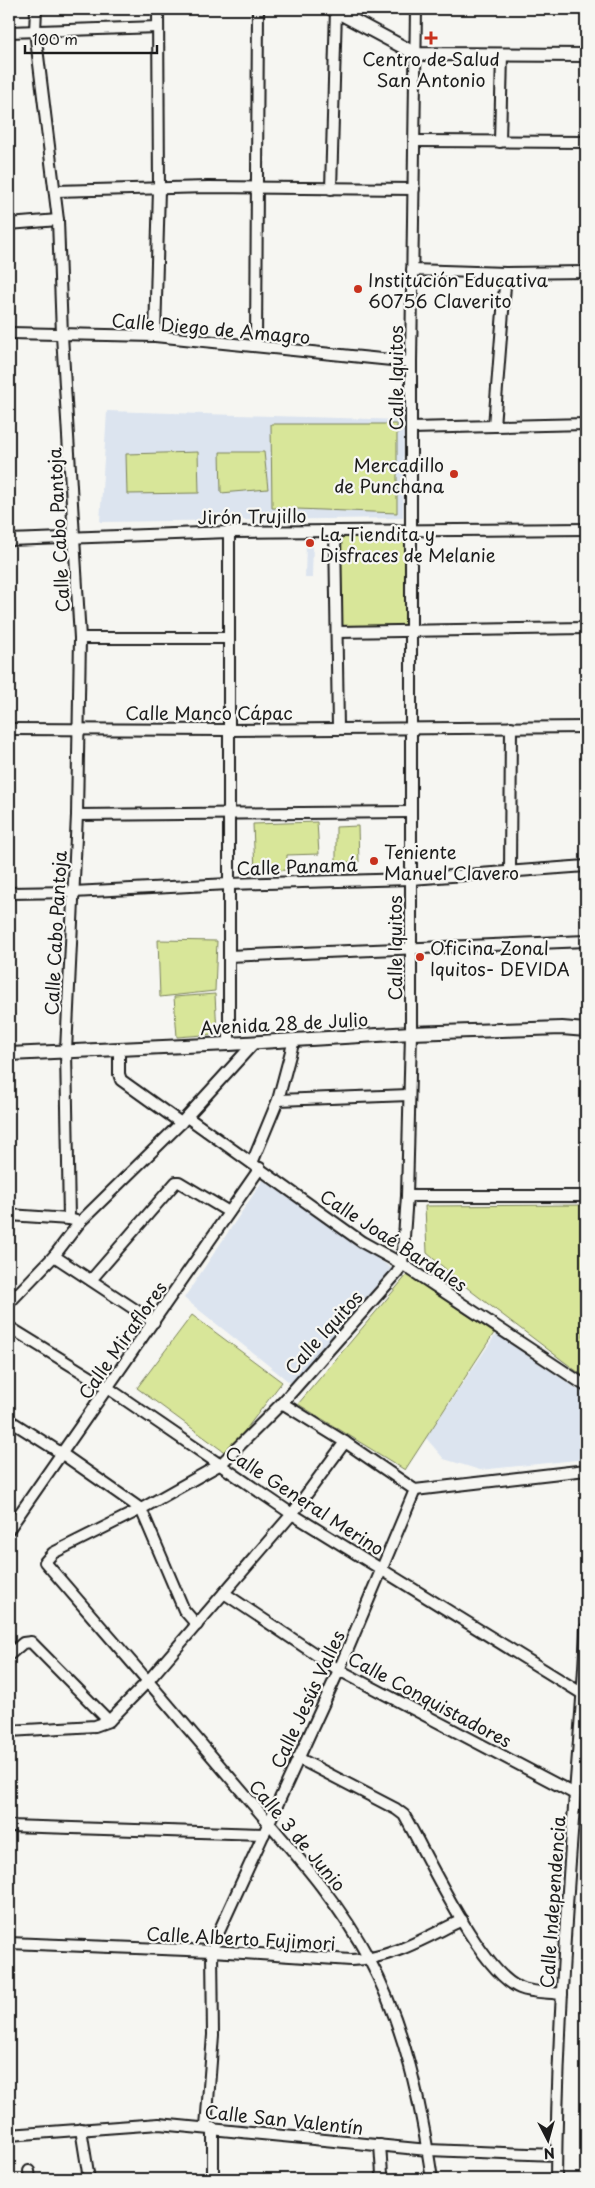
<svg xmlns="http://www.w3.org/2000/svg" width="595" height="2188" font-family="'Playpen Sans',sans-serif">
<rect width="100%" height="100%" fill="#f6f6f2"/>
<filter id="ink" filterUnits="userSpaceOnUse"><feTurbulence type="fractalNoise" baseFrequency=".02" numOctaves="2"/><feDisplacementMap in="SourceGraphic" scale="10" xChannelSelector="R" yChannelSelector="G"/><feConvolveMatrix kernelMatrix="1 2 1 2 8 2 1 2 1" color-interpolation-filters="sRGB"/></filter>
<g filter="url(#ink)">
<g fill="#dce4ef">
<polygon points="107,411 404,420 403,518 100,522"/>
<polygon points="306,541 313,542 312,578 305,578"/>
<polygon points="263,1180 394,1270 293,1385 184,1298"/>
<polygon points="496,1334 586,1395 586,1459 480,1470 444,1459 426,1438"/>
</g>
<g fill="#d8e699" stroke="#7a815a">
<polygon points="271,424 397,424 397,513 272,508"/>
<polygon points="198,452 199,493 127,494 126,454"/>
<polygon points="220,452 264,452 268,489 221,493"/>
<polygon points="405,535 406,631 340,636 340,536"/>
<polygon points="317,822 319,854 287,855 287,870 255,872 253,824"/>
<polygon points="358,826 359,862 336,862 336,827"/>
<polygon points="158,940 217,941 215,991 160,997"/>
<polygon points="215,994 217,1034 177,1037 174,997"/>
<polygon points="584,1205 583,1376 471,1291 427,1253 425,1206"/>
<polygon points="407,1275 494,1333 405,1470 298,1404"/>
<polygon points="192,1315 282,1382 227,1454 137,1388"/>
</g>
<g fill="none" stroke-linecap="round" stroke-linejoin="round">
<defs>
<g id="minor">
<polyline points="36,9 35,31 58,220 62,335 80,638 77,815 66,1051 69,1219 80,1222"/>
<path d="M416,9L411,362V1033L407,1196L402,1264L397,1273L282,1403L221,1464L141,1509L53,1553L45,1562C112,1639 178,1716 244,1794C288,1846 337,1898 369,1959C405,2026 421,2104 432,2179"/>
<polyline points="9,32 158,27"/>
<polyline points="414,141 586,142"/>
<polyline points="500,142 502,54"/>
<polyline points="331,189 336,9"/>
<polyline points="55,191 208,187 414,189"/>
<polyline points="9,224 58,220"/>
<polyline points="412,270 506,273 586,272"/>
<polyline points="9,333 155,336 411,362"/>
<polyline points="155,336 159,189 158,9"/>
<polyline points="256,346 258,9"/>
<polyline points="494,426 506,273"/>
<polyline points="411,428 586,424"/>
<polyline points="335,531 338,728"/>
<polyline points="229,532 229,1044"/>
<polyline points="9,540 229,532 586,529"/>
<polyline points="337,632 586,628"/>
<polyline points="80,638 229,638"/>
<polyline points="9,729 229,730 586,727"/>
<polyline points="77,815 410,812"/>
<polyline points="510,871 511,727"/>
<polyline points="9,893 73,892 229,884 411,879 586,866"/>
<polyline points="229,956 586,941"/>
<polyline points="119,1049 119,1074 121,1080 181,1123"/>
<polyline points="278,1100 409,1095"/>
<polyline points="187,1117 362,1242 402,1264 586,1386"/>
<polyline points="252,1163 278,1100 294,1040"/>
<polyline points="407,1196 586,1196"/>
<polyline points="9,1215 69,1219"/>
<polyline points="54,1256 154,1322"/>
<polyline points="91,1280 176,1182 179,1182 229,1212"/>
<polyline points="9,1303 54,1256 80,1222 181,1123 254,1043"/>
<polyline points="9,1327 108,1388 292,1514 586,1696"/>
<polyline points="282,1403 345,1442 415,1490 586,1470"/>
<polyline points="9,1420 61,1453 141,1509 184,1610 197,1625"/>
<polyline points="9,1529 260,1168"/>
<polyline points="224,1593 339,1670 575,1794"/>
<polyline points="9,1655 23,1643 31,1642 109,1721"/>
<polyline points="9,1731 95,1726 109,1721 148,1681 292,1514 345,1442"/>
<path d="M298,1758L396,1809L404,1815C427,1855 480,1972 520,1988C532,1993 549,1992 562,1994"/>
<polyline points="9,1826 264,1834"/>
<path d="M9,1943L212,1951L351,1960C392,1959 426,1937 462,1920"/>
<polyline points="206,2127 213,2035 212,1951 216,1938 339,1670 415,1490"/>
<polyline points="81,2129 89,2179"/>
<polyline points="9,2135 159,2124 428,2150 556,2155"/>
<polyline points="380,2145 382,2174"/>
<polyline points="29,2171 30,2179"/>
<polyline points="213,2179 213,2128"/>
<path d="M556,2179C557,2051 565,1922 575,1794C579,1738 584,1683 586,1628"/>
</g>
<g id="major">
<polyline points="332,9 416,54 586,55"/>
<polyline points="9,1054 229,1044 411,1033 562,1028 586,1030"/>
</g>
</defs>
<use href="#minor" stroke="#1c1c1c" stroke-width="14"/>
<use href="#major" stroke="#1c1c1c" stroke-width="16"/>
<use href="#minor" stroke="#f6f6f2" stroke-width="10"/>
<use href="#major" stroke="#f6f6f2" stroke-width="12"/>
</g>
</g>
<g fill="#c8321e" stroke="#f6f6f2" stroke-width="2">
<path d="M428.5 30.5h5v5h5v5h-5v5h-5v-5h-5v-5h5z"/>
<circle cx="358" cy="289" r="5"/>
<circle cx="454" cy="474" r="5"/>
<circle cx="310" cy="543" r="5"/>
<circle cx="374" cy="861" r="5"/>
<circle cx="420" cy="957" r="5"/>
</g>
<g text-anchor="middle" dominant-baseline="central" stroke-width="4.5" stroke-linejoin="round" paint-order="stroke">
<g font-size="18" fill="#1c1c1c" stroke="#f6f6f2" text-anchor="start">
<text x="431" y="58" text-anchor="middle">Centro de Salud<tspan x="431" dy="21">San Antonio</tspan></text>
<text x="368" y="279">Institución Educativa<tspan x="368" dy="21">60756 Claverito</tspan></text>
<text x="444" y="464" text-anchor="end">Mercadillo<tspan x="444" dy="21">de Punchana</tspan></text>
<text x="320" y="533">La Tiendita y<tspan x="320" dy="21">Disfraces de Melanie</tspan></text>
<text x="384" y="851">Teniente<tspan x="384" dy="21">Manuel Clavero</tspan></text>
<text x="430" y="947">Oficina Zonal<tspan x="430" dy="21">Iquitos- DEVIDA</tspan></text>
</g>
<g font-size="18" fill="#1c1c1c" stroke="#f6f6f2">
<text transform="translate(211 328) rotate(5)">Calle Diego de Amagro</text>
<text transform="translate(395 378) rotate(-90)">Calle Iquitos</text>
<text transform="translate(252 516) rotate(-1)">Jirón Trujillo</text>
<text transform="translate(58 530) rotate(-93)">Calle Cabo Pantoja</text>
<text x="209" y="712">Calle Manco Cápac</text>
<text transform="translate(297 866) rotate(-2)">Calle Panamá</text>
<text transform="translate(55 933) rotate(-87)">Calle Cabo Pantoja</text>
<text transform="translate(394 948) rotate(-90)">Calle Iquitos</text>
<text transform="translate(284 1023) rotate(-3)">Avenida 28 de Julio</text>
<text transform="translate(394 1240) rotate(33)">Calle Joaé Bardales</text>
<text transform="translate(323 1332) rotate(-48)">Calle Iquitos</text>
<text transform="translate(122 1340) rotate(-55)">Calle Miraflores</text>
<text transform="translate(305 1500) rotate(33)">Calle General Merino</text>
<text transform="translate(307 1699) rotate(-65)">Calle Jesús Valles</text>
<text transform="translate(430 1699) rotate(28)">Calle Conquistadores</text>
<text transform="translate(298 1835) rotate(50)">Calle 3 de Junio</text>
<text transform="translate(552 1902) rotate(-86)">Calle Independencia</text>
<text transform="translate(241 1938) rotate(3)">Calle Alberto Fujimori</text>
<text transform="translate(284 2119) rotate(6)">Calle San Valentín</text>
</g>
</g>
<rect width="595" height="2188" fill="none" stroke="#f6f6f2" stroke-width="30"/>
<rect x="15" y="15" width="565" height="2158" fill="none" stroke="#1c1c1c" stroke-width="2" filter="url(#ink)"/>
<g transform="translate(548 2140) rotate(174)" stroke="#f6f6f2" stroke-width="4" paint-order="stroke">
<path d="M0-4L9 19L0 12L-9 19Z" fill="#1c1c1c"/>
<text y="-8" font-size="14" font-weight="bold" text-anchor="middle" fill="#1c1c1c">N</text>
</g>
<path d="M25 45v8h132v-8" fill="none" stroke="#1c1c1c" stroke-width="2.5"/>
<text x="32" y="45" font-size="15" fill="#1c1c1c" stroke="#f6f6f2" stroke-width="4" paint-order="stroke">100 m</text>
</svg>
